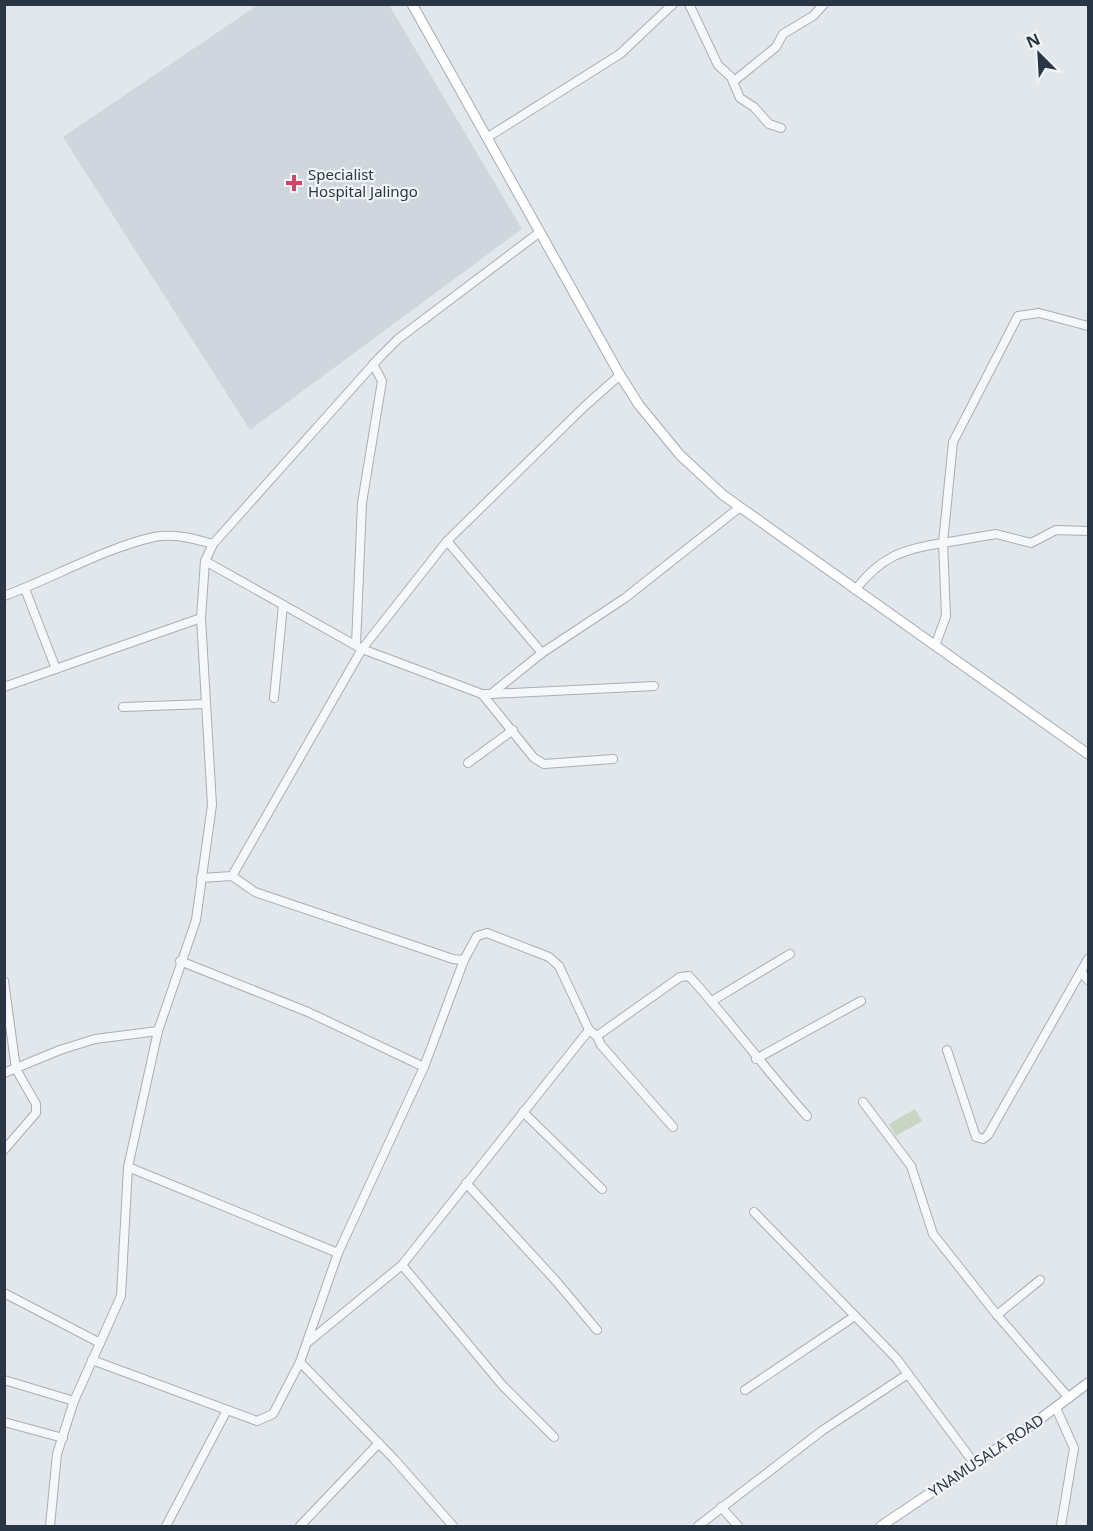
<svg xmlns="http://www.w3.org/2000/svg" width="1093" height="1531" font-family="'Noto Sans',sans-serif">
<rect width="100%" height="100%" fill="#e2e7eb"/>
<polygon fill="#d0d6dd" points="258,5 389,5 522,229 250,430 63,137"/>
<polygon fill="#c9d5c3" points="915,1109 922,1121 896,1136 889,1124"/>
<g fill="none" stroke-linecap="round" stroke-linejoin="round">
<defs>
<g id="minor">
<polyline points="689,4 718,65 731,77 740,98 754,107 769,124 781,128"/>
<polyline points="733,82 776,47 783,34 813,16 824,4"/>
<polyline points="488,137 620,54 673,4"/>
<polyline points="447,541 542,653"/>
<polyline points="205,561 362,649 482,694 534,758 544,764 613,759"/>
<polyline points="25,589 56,669"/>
<path d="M855,590C881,557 902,549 943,543L953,442L1018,316L1039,313L1088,326"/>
<path d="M4,596C53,578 105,548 154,537C174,533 195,539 213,544"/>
<polyline points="356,645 362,503 382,381 373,364"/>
<polyline points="935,646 946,616 943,543 996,534 1031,543 1056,530 1088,531"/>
<polyline points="4,687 201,618"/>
<polyline points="482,694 491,694 542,653 625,598 740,507"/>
<polyline points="492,694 654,686"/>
<polyline points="274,698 283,605"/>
<polyline points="123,707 206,704"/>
<polyline points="468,763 513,730"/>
<polyline points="232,876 362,649 447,541 585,406 620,375"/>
<polyline points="201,878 232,876 255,892 453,959 464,960 477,936 487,933 549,957 559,966 589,1030"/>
<polyline points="180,961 308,1012 424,1067 338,1253"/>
<polyline points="1081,972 1088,980"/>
<polyline points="4,981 16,1069 36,1104 36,1113 4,1150"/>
<polyline points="712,1001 790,954"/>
<polyline points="597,1036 601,1045 673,1127"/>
<polyline points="947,1050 976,1137 983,1139 988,1135 1088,959"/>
<polyline points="756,1059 861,1001"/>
<polyline points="424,1067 464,960"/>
<polyline points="4,1073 60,1050 95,1039 158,1031"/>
<polyline points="863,1102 911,1166 933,1234 997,1315 1069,1398"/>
<polyline points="523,1112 602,1189"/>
<polyline points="128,1167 338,1253 300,1362 394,1459 453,1526"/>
<polyline points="466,1183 556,1281 597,1330"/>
<polyline points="754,1212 896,1358 974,1463"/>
<polyline points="402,1265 503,1386 554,1437"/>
<polyline points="4,1293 100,1343"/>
<polyline points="997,1315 1040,1280"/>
<path d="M307,1343L402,1265L589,1030L597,1036L680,977L689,976C730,1021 766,1070 807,1116"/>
<polyline points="92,1360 257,1421 273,1414 300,1362"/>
<polyline points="4,1380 74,1401"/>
<polyline points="745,1390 855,1316"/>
<polyline points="1056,1408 1074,1448 1061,1526"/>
<polyline points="4,1422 63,1438"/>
<polyline points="721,1507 738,1526"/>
<polyline points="50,1526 57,1454 74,1401 121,1296 128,1167 158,1031 196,920 212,805 201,618 205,561 213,544 379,358 398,339 540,232"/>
<polyline points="166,1526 227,1410"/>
<polyline points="300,1526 379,1443"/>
<polyline points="698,1526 823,1430 908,1374"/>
</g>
<g id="major">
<polyline points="412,4 620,375 639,405 680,455 723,495 1088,754"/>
<polyline points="881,1526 1032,1425 1088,1383"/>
</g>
</defs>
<use href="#minor" stroke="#a7aeb6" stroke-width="10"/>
<use href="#major" stroke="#a1acb7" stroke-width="11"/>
<use href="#minor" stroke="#f6f7f9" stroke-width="8"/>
<use href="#major" stroke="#fff" stroke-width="9"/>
</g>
<path fill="#d34567" stroke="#f2f5f8" stroke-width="2" d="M291 174h6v6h6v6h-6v6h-6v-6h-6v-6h6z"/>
<g text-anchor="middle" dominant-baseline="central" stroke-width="4.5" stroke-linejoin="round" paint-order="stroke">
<g font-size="15" fill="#2a3644" stroke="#f2f5f8" text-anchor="start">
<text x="308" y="174">Specialist<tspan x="308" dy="17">Hospital Jalingo</tspan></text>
</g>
<g font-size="15" fill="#2a3644" stroke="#f2f5f8">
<text transform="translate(986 1455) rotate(-34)">YNAMUSALA ROAD</text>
</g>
</g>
<rect width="1093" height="1531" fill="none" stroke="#2a3644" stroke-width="12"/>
<g transform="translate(1039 54) rotate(336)" stroke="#f2f5f8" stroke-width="4.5" paint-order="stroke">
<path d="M0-4.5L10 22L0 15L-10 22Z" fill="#2a3644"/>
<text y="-9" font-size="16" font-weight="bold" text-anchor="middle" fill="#2a3644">N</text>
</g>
</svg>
